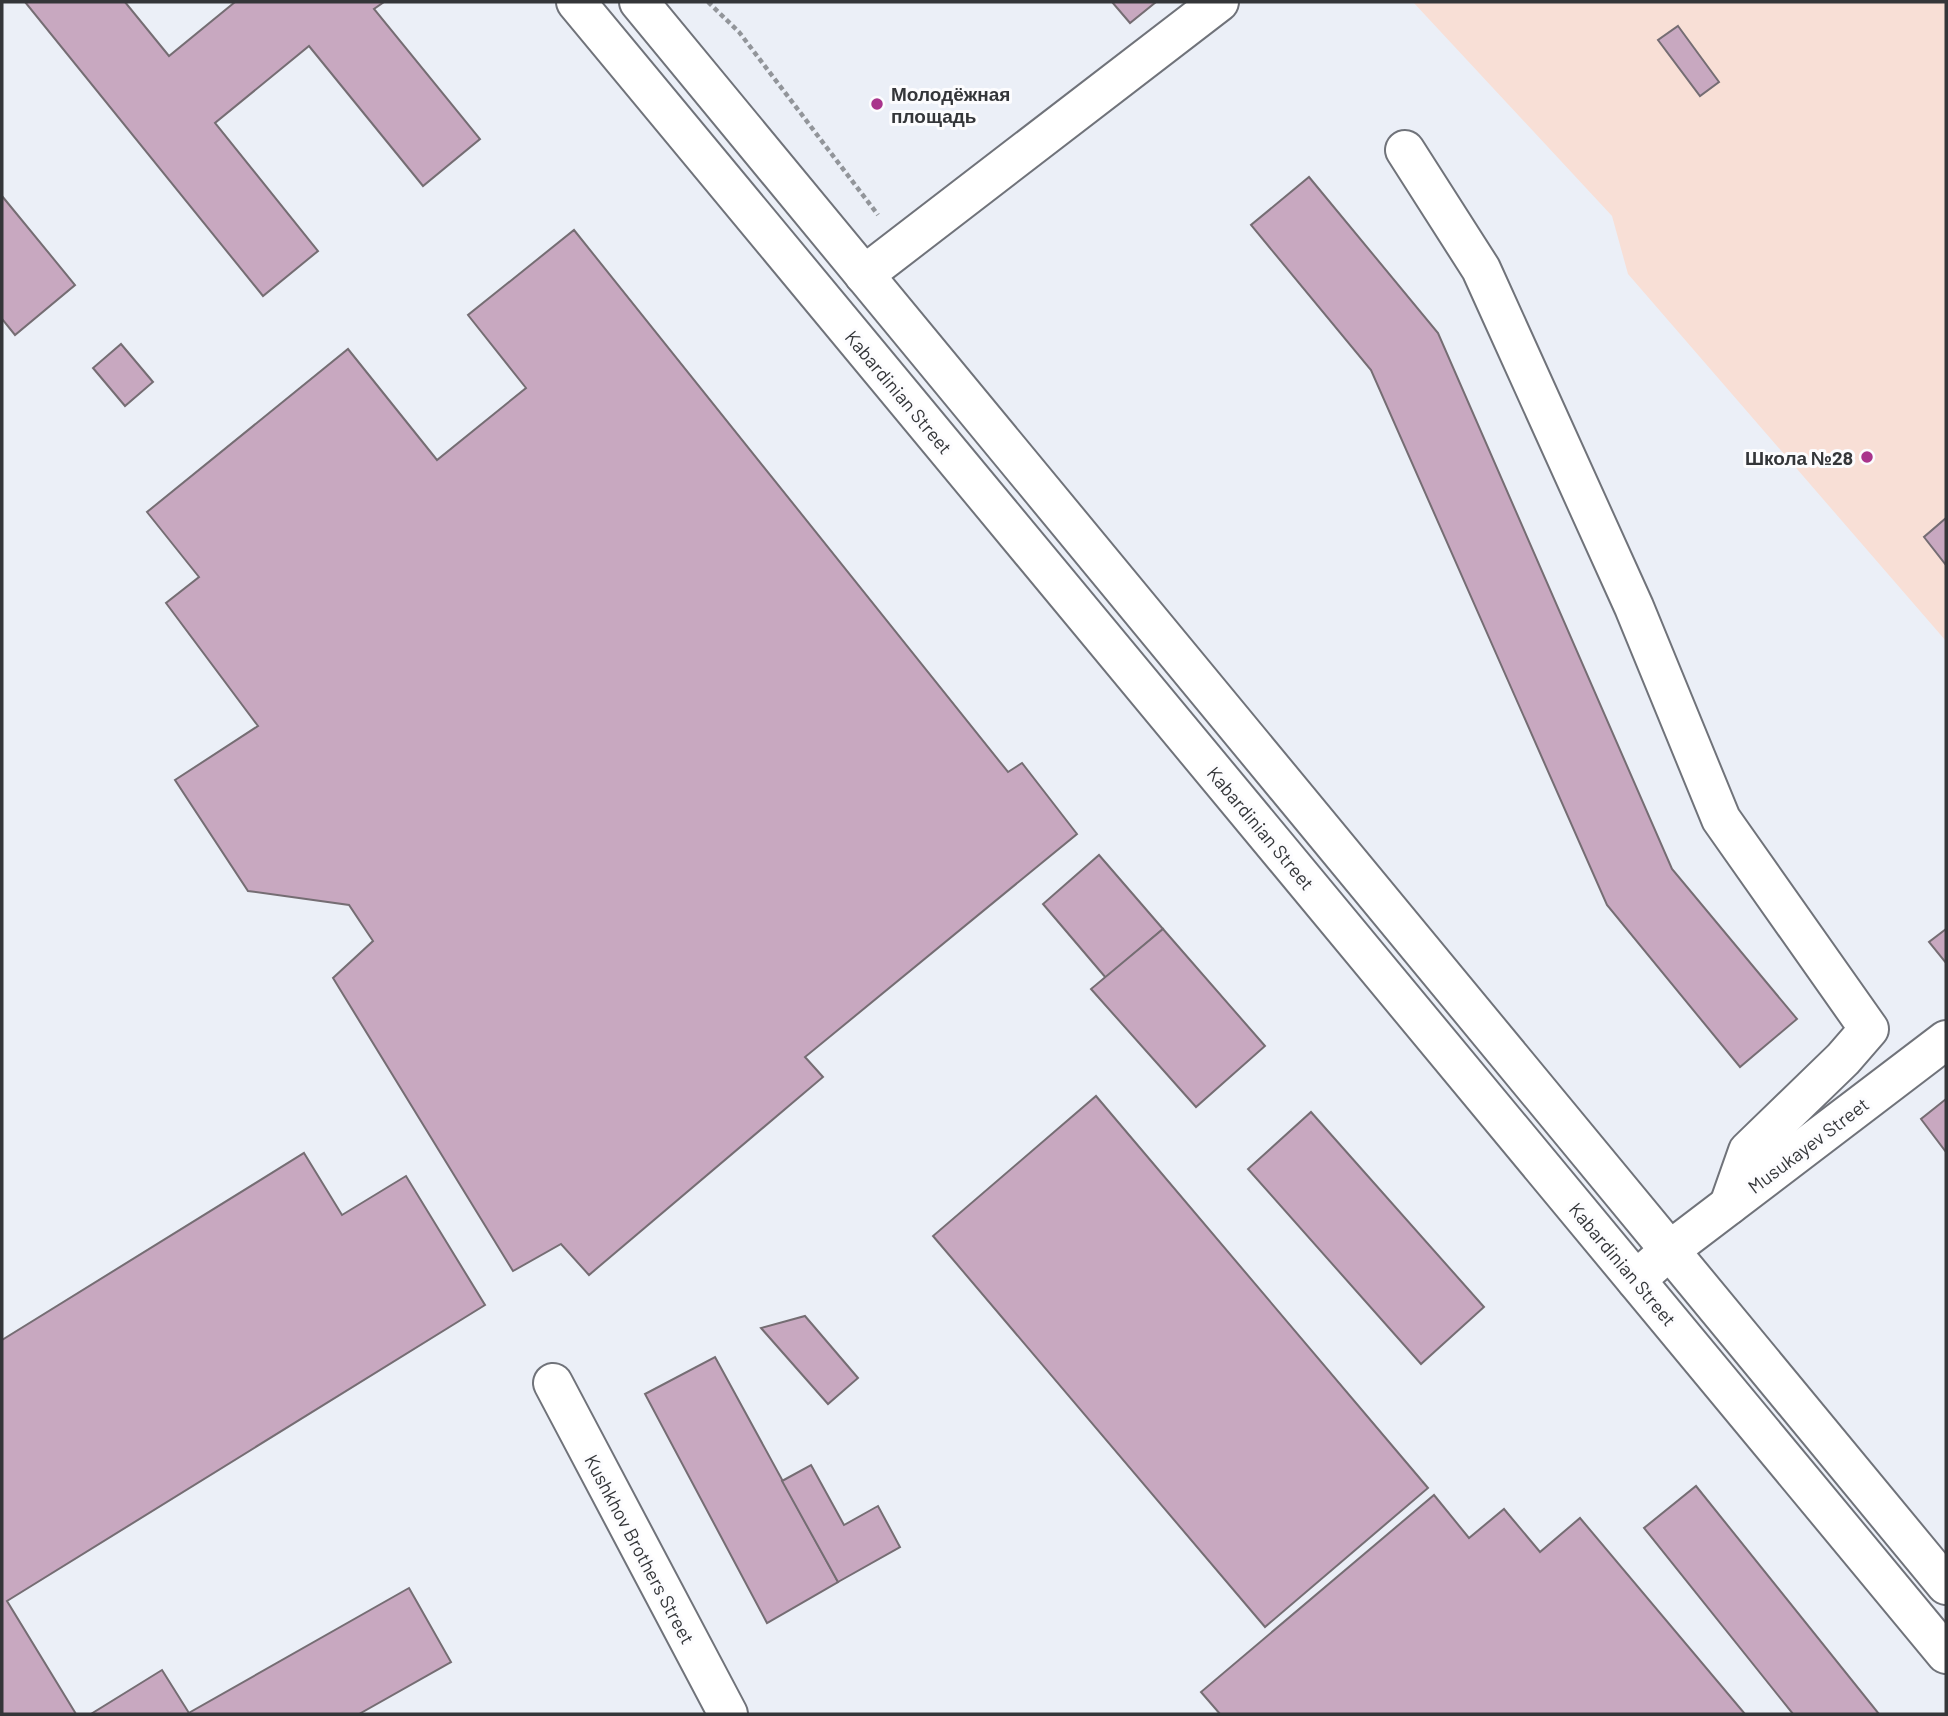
<svg xmlns="http://www.w3.org/2000/svg" width="1948" height="1716" font-family="Barlow,sans-serif">
<rect width="100%" height="100%" fill="#ebeff7"/>
<polygon fill="#f8dfd6" points="1413,2 1946,2 1946,641 1628,274 1612,216"/>
<g fill="#c8a8c0" stroke="#756d73" stroke-width="2">
<polygon points="25,2 125,2 169,56 235,2 384,2 374,9 480,139 423,186 309,46 215,123 318,251 263,296"/>
<polygon points="1112,2 1156,2 1130,23"/>
<polygon points="1678,26 1719,82 1700,96 1658,40"/>
<polygon points="1309,177 1438,333 1672,869 1797,1019 1740,1067 1607,905 1371,370 1251,225"/>
<polygon points="2,196 75,285 15,335 2,319"/>
<polygon points="574,230 1008,772 1022,763 1077,834 805,1057 823,1077 589,1275 561,1244 513,1271 333,978 373,941 349,905 248,891 175,780 258,726 166,603 199,577 147,512 348,349 437,460 526,388 468,315"/>
<polygon points="121,344 153,382 125,406 93,368"/>
<polygon points="1946,518 1946,565 1924,537"/>
<polygon points="1099,855 1163,929 1106,978 1043,904"/>
<polygon points="1163,929 1265,1046 1196,1107 1091,989"/>
<polygon points="1946,929 1946,963 1929,942"/>
<polygon points="1096,1096 1428,1488 1265,1627 933,1236"/>
<polygon points="1946,1099 1946,1152 1921,1119"/>
<polygon points="1311,1112 1484,1307 1421,1364 1248,1169"/>
<polygon points="304,1153 342,1215 406,1176 485,1305 7,1601 76,1714 2,1714 2,1340"/>
<polygon points="805,1316 858,1378 828,1404 761,1328"/>
<polygon points="715,1357 838,1582 767,1623 645,1394"/>
<polygon points="811,1465 844,1525 878,1506 900,1547 838,1582 782,1481"/>
<polygon points="1696,1486 1879,1714 1793,1714 1644,1528"/>
<polygon points="1434,1495 1469,1538 1504,1509 1540,1552 1580,1518 1745,1714 1220,1714 1201,1692"/>
<polygon points="409,1588 451,1662 359,1714 187,1714"/>
<polygon points="162,1670 189,1713 187,1714 91,1714"/>
</g>
<g fill="none" stroke-linecap="round" stroke-linejoin="round">
<defs>
<g id="minor">
<polyline points="1405,150 1481,269 1634,607 1721,819 1869,1029 1843,1059 1748,1151 1729,1205"/>
<polyline points="864,275 1219,2"/>
<polyline points="1636,1280 1670,1250 1946,1040"/>
<polyline points="553,1383 728,1714"/>
</g>
<g id="major">
<polyline points="576,2 1946,1654"/>
<polyline points="639,2 1946,1585"/>
</g>
</defs>
<use href="#minor" stroke="#70737a" stroke-width="42"/>
<use href="#major" stroke="#70737a" stroke-width="42"/>
<polyline stroke="#92959a" stroke-width="4.5" stroke-dasharray="5 3.5" stroke-linecap="butt" points="708,2 739,32 878,215"/>
<use href="#minor" stroke="#fff" stroke-width="38"/>
<use href="#major" stroke="#fff" stroke-width="38"/>
</g>
<g fill="#a9348c" stroke="#fcfcfe" stroke-width="2.5">
<circle cx="877" cy="104" r="7"/>
<circle cx="1867" cy="457" r="7"/>
</g>
<g text-anchor="middle" dominant-baseline="central" stroke-width="6" stroke-linejoin="round" paint-order="stroke">
<g font-size="19" font-weight="bold" fill="#343639" stroke="#fcfcfe" text-anchor="start">
<text x="891" y="93">Молодёжная<tspan x="891" dy="22">площадь</tspan></text>
<text x="1853" y="457" text-anchor="end">Школа №28</text>
</g>
<g font-size="19" fill="#343639" stroke="#fcfcfe">
<text transform="translate(899 392) rotate(50)">Kabardinian Street</text>
<text transform="translate(1261 828) rotate(50)">Kabardinian Street</text>
<text transform="translate(1808 1145) rotate(-37)">Musukayev Street</text>
<text transform="translate(1623 1264) rotate(50)">Kabardinian Street</text>
<text transform="translate(640 1549) rotate(62)">Kushkhov Brothers Street</text>
</g>
</g>
<rect width="1948" height="1716" fill="none" stroke="#343639" stroke-width="7"/>
</svg>
